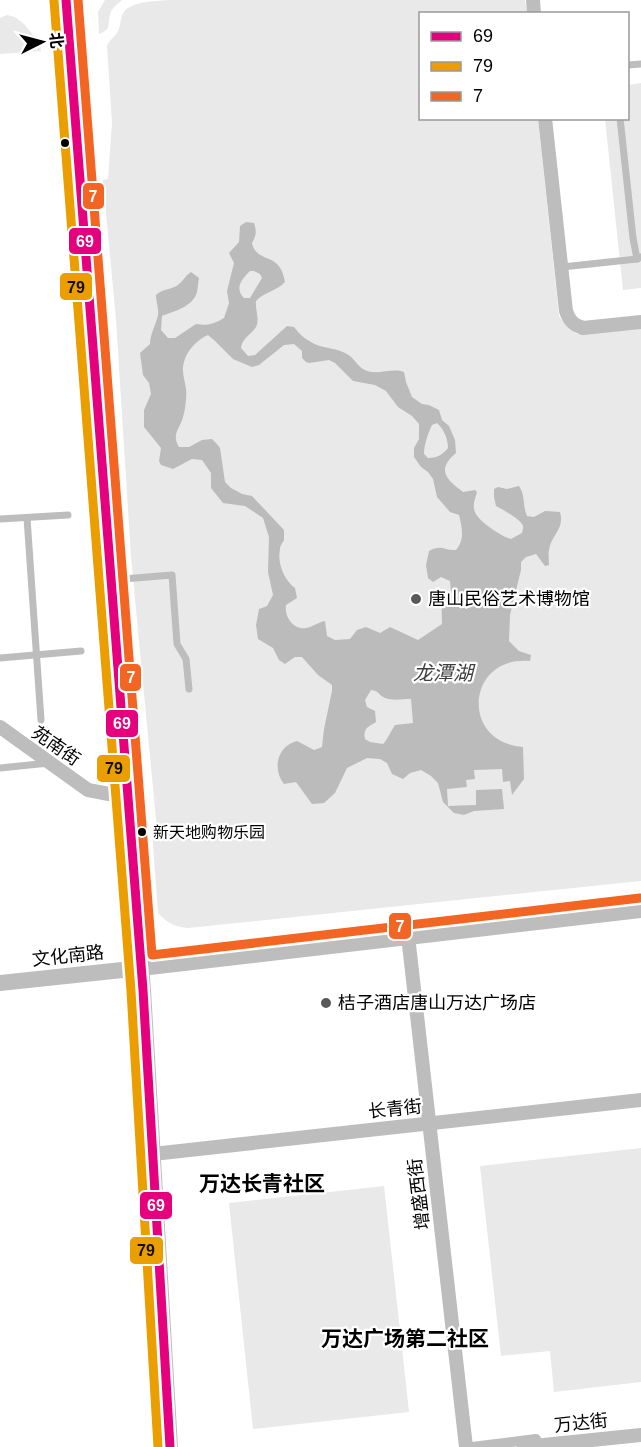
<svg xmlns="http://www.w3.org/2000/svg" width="641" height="1447" font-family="Helvetica,'Noto Sans SC',sans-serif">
<rect width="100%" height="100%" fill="#fff"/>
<g fill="#e9e9e9">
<path d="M105,0H122C118,4 111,8 110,15C107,26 112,29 99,34L98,12Z"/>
<path d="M170,0H525L527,13L420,14V118L538,119L559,316C564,324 569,329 577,334L641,327V881L188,928C176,927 167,923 158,913L152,831L157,830L131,557L116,320L103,180L108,179L112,123L107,46C110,39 115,37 118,31C121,25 120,17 124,12C131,1 158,1 170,0Z"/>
<polygon points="7,15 15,17 24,24 39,42 41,51 0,54 0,18"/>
<polygon points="641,83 641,288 623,290 605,119 628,118 628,85"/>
<polygon points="641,1148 641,1382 554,1392 550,1351 501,1356 480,1166"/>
<polygon points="384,1186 409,1412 253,1429 229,1203"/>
</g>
<path fill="#bbb" fill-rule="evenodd" d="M246,222L254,223C257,232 256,236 252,243C257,265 280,250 285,282C277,291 264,292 256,301C255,310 260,319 256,327C251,335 242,338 241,348L248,356L255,355L287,326L294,327C301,336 308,342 320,346C330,349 341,349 350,356C358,363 360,371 372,372C383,373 394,368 404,372L406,382L412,397L422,404L429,405L439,410L442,420L449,426L455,440L456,453C436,470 446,479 463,492L475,490L477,492C475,499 472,506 475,512C478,521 502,537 511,539L522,533C523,529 524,527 522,524C517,517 503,510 496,506L494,497V489L498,487L507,489L519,486C526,497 522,504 527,516L534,517L545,511L560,512C565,529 551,535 549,550C548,554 549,560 549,565L545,566L536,554L526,557L521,562V570L510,615L509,641L519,651L531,655L530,661C467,655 459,742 523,747L524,779L512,795L510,781L503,782L502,769L474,770L475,779L466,780L467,787L447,789L448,806L476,805V790L502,789L504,809L474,811L464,815L454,813L443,802L438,783L431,776L421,770L410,773L403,779L392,774L387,763L380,759L367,758L347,768L335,793L324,803L312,804L296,782L284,784C272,769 277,746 297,741L314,750L322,747L324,729L332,691V685L318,675L302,657H295L285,664L279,660L273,648L258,639L256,625L259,609L267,606L273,595L268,572L269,537L263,518L245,506L223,503L211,488V473L202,460L192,459L173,469L161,465L159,461L161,448L144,427V410L151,394L149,383L143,375L140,353L150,344C150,334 156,325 158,315C159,309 156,302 156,295C163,288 173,290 179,284C184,280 185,276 191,272L199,278C198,282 198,288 197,292C193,307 174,311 162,316L161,330L168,338H175L196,324C208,326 214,324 224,318L229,303L227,291L234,263L229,253L239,242L240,226ZM250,271H254L260,274L262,278L250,298H244C234,288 242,279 250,271ZM208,335L215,341L233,359L252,367L259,365L284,345L294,344L302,351V358L306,362L309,363L329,360L335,363L353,381L375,385L386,391L398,407L412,416L419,424V439L414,448V457L421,467L428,472L433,479L437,497L450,512L459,515C462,527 465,540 456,550C445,551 441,544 429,551L426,565L428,578L433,582L441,577L450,581L451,592C439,601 442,610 442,624L418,640L390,627L380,633L366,627L357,630L350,639L335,640L327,636L325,621C318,622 313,627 306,628C293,630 284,616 286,605L297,598L295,588C284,580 277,563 280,549C280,545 283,543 284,540C284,536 284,533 284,530L252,496L242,494L231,488L225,482L220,448L217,444L212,439L202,440L189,447H179C171,434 180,429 183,417C185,412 187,395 186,389C185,380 181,371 184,362C187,350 198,339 208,335ZM437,423C444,429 448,439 448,448C442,455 437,458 428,458L424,454C424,445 428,433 432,425ZM371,690C380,691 378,695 385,698C393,701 403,699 411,699L413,723L395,725C392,729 386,742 383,744L370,742L365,739C363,728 368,727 376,722L375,711L367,707L365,700Z"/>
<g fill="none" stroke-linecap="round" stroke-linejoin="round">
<g stroke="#bdbdbd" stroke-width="7">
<polyline points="628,65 641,64"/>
<polyline points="620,118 633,238 637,259 641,257"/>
<polyline points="562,267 637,259"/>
<polyline points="27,518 41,720"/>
<polyline points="0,519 68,515"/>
<polyline points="111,580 172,575 177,644 186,659 189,689"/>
<polyline points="0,658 81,651"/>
<polyline points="0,768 49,763"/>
</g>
<polyline stroke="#bdbdbd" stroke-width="10" points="472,1447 536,1439"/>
<g stroke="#bdbdbd" stroke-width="14">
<polyline points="533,0 534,14"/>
<path d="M545,118L566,311C569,320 573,325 583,328L641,322"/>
<polyline points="0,727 88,790 109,794 128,793"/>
<polyline points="408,936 466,1447"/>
<polyline points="153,1154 641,1100"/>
<polyline points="524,1447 641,1435"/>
</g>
<g stroke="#bdbdbd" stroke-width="16">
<polyline points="66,0 143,990 170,1447"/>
<polyline points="0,983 141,968 641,910"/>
</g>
<defs>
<polyline id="bus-1" points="66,0 143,990 170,1447"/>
<polyline id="bus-2" points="54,1 131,991 158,1447"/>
<polyline id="bus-3" points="78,0 152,955 640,898"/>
</defs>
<use href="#bus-1" stroke="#fff" stroke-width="14"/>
<use href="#bus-2" stroke="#fff" stroke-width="14"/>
<use href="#bus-3" stroke="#fff" stroke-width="14"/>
<use href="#bus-1" stroke="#e5007d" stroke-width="9"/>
<use href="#bus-2" stroke="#eb9e00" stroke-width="9"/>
<use href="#bus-3" stroke="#f26522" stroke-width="9"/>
</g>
<g fill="#000" stroke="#fff" stroke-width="2">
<circle cx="65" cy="143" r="5"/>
<circle cx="142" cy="832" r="5"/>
</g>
<g fill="#595959" stroke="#fff" stroke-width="2">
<circle cx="416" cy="599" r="6"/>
<circle cx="326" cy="1003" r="6"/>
</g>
<g text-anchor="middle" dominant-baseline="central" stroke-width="4.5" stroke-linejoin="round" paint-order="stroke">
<g font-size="16" fill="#000" stroke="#fff" text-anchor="start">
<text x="153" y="832">新天地购物乐园</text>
</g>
<g font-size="18" fill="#000" stroke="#fff" text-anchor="start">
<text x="428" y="599">唐山民俗艺术博物馆</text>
<text x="338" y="1003">桔子酒店唐山万达广场店</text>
</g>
<g font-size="18" fill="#000" stroke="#fff">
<text transform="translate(56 746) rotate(35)">苑南街</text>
<text transform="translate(68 956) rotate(-6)">文化南路</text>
<text transform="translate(395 1109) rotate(-6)">长青街</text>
<text transform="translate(419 1194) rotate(-97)">增盛西街</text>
<text transform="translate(581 1423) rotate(-6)">万达街</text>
</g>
<g font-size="20" font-style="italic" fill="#3f3f3f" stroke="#fff">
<text x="443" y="673">龙潭湖</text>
</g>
<g font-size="21" font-weight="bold" fill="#000" stroke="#fff">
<text x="262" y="1183">万达长青社区</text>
<text x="405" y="1338">万达广场第二社区</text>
</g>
</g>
<g stroke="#fff" stroke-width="2">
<rect x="82" y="182" width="23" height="28" rx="6" fill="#f26522"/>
<rect x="68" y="227" width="34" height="28" rx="6" fill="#e5007d"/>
<rect x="59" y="272" width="34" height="29" rx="6" fill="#eb9e00"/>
<rect x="119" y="663" width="23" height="29" rx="6" fill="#f26522"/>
<rect x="105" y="709" width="34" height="29" rx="6" fill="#e5007d"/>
<rect x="96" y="754" width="35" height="29" rx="6" fill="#eb9e00"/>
<rect x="388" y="912" width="24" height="28" rx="6" fill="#f26522"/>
<rect x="139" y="1191" width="34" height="29" rx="6" fill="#e5007d"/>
<rect x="129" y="1236" width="35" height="29" rx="6" fill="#eb9e00"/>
</g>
<g font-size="16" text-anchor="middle" font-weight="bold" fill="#fff">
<text x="93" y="202">7</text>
<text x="85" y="247">69</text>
<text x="131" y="683">7</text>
<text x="122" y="729">69</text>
<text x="400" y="932">7</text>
<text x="156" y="1211">69</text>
</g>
<g font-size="16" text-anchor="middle" font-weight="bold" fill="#111">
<text x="76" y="293">79</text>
<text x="114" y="774">79</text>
<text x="146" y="1256">79</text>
</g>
<rect x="419" y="12" width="210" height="108" fill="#ffffff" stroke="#999999" stroke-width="1.5"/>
<rect x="431" y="32" width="30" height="9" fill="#e5007d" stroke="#999999" stroke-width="1.5"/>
<text x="473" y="42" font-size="18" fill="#000000">69</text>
<rect x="431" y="62" width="30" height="9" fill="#eb9e00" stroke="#999999" stroke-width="1.5"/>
<text x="473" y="72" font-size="18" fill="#000000">79</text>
<rect x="431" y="92" width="30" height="9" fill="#f26522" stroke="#999999" stroke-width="1.5"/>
<text x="473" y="102" font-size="18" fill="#000000">7</text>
<g transform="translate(42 42) rotate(84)" stroke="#ffffff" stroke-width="4.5" paint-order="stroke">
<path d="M0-4.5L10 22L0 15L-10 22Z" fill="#000000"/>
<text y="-9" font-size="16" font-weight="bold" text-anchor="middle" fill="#000000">北</text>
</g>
</svg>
